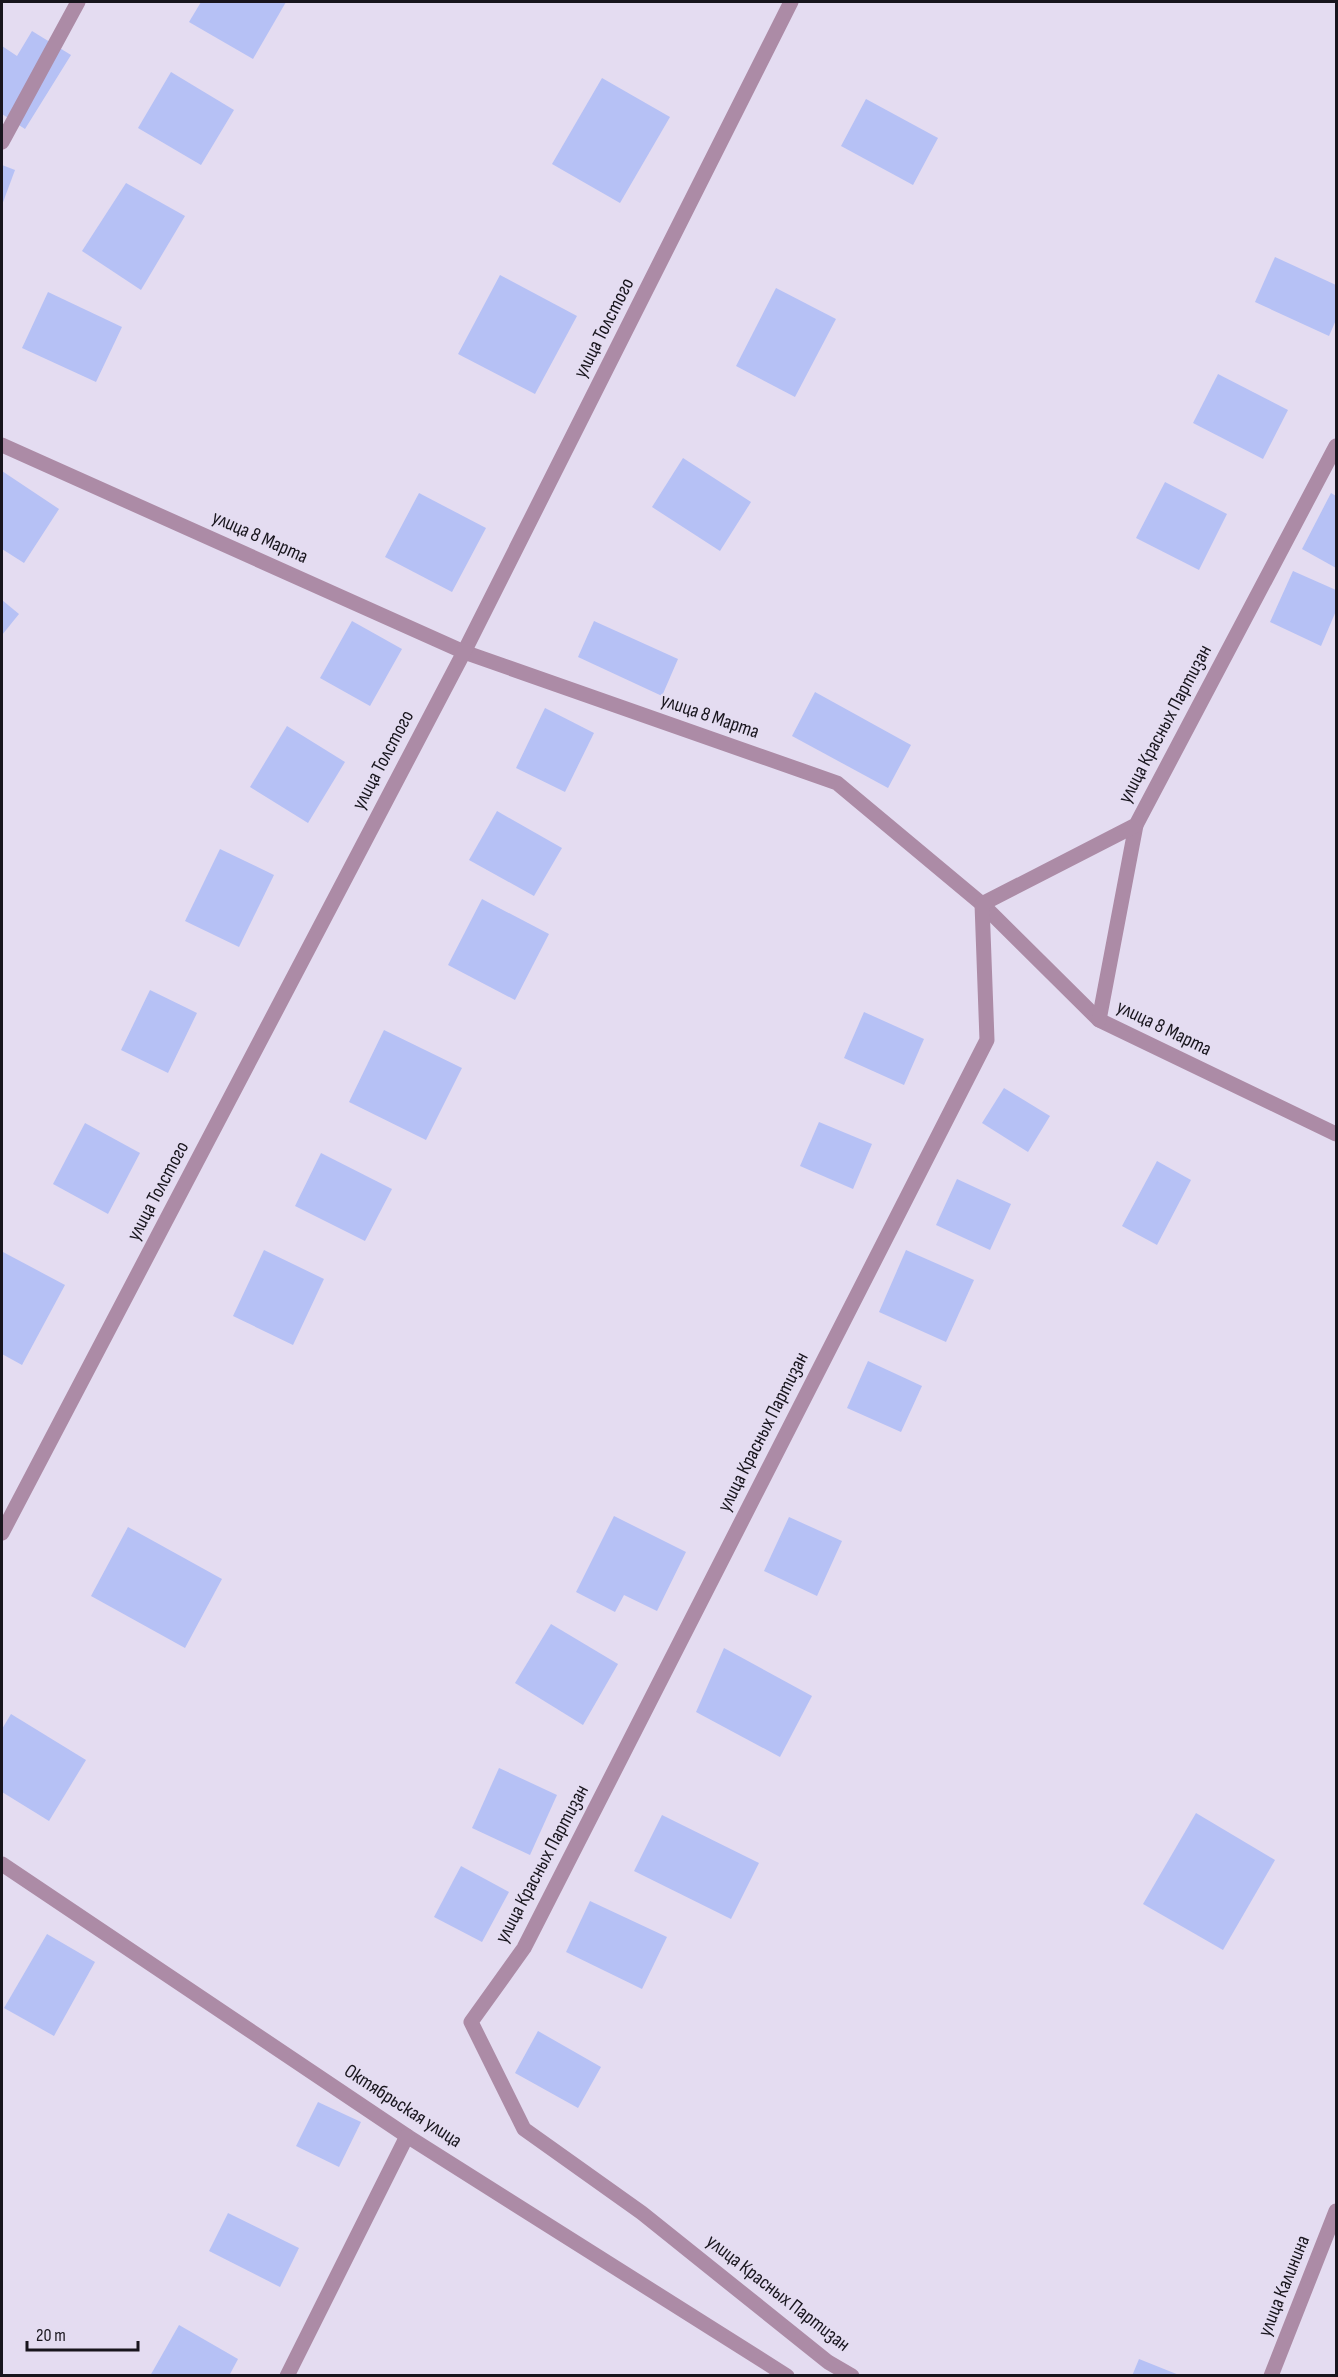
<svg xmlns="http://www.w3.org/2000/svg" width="1338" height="2377" font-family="'Sofia Sans Condensed',sans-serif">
<rect width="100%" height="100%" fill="#e4dcf1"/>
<g fill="#b6c1f5">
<polygon points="201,2 286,2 253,59 189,22"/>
<polygon points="32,31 71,55 25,129 2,114 2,46 17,56"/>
<polygon points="171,72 234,110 201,165 138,128"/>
<polygon points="602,78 670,117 620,203 552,164"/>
<polygon points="866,99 938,138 913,185 841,146"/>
<polygon points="2,165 15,170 2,205"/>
<polygon points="126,183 185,216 141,290 82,251"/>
<polygon points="1275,257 1336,285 1336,320 1329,336 1255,302"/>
<polygon points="500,275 577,316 535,394 458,354"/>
<polygon points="776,288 836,319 795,397 736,366"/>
<polygon points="48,292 122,327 96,382 22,348"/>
<polygon points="1218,374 1288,410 1263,459 1193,423"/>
<polygon points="683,458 751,502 720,551 652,507"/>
<polygon points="2,471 59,509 24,563 2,549"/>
<polygon points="1165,482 1227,514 1199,570 1136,538"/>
<polygon points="419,493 486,528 452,592 385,557"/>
<polygon points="1331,493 1336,496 1336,568 1302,549"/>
<polygon points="1293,571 1336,590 1336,611 1321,646 1270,622"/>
<polygon points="2,600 19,614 2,635"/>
<polygon points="352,621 402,649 370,706 320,678"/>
<polygon points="594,621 678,659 662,696 578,657"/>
<polygon points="815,692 911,745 888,788 792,736"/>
<polygon points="545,708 594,733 565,792 516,768"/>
<polygon points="287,726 345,762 308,823 250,787"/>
<polygon points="497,811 562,848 534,896 469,860"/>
<polygon points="220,849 274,875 239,947 185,921"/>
<polygon points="482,899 549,934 515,1000 448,965"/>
<polygon points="150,990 197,1013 168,1073 121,1050"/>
<polygon points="864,1012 924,1039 904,1085 844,1058"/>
<polygon points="384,1030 462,1068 426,1140 349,1102"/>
<polygon points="1004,1088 1050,1116 1028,1152 982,1123"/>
<polygon points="819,1122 872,1144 853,1189 800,1166"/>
<polygon points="85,1123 140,1153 108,1214 53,1184"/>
<polygon points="321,1153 392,1189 365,1241 295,1206"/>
<polygon points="1157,1161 1191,1180 1157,1245 1122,1226"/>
<polygon points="957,1179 1011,1204 990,1250 936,1225"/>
<polygon points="264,1250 324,1279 293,1345 233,1316"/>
<polygon points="906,1250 974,1280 946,1342 879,1312"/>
<polygon points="3,1252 65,1285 22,1365 2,1354 2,1255"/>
<polygon points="868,1361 922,1386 901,1432 847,1408"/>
<polygon points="614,1516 686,1552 657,1611 624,1595 615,1612 576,1592"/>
<polygon points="789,1517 842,1541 817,1596 764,1571"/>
<polygon points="128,1527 222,1579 185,1648 91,1596"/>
<polygon points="551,1624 618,1664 583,1725 515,1683"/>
<polygon points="724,1648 812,1696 780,1757 696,1712"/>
<polygon points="11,1714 86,1760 49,1821 2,1792 2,1729"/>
<polygon points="499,1768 557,1795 530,1855 472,1828"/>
<polygon points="1196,1813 1275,1860 1223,1950 1143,1904"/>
<polygon points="662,1815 759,1863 731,1919 634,1871"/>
<polygon points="461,1866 509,1892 482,1942 434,1917"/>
<polygon points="590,1901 667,1937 642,1989 566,1952"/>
<polygon points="47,1934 95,1962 54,2036 4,2008"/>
<polygon points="538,2031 601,2067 578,2108 515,2073"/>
<polygon points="318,2102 361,2122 339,2167 296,2146"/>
<polygon points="228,2213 299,2248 280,2287 209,2251"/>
<polygon points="179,2325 238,2359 229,2376 150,2376"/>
<polygon points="1139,2359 1179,2375 1179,2376 1132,2376"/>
</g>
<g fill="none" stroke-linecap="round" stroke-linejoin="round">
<g stroke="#ac8ba6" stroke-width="15">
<polyline points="2,142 78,2"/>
<polyline points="2,445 464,652 837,783 982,904 1099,1020 1336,1134"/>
<polyline points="1099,1020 1136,825"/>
<polyline points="2,1533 464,652 791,2"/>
<polyline points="2,1864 407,2136 787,2376"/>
<polyline points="287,2376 407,2136"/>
<polyline points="852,2376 828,2362 642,2213 524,2129 471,2022 524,1948 987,1040 982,904 1136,825 1336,446"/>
<polyline points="1271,2376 1336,2211"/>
</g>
</g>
<g text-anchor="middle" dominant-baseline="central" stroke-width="5" stroke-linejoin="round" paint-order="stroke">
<g font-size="20" fill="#18151d" stroke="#e4dcf1">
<text transform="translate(604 328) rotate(-63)">улица Толстого</text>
<text transform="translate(260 537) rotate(24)">улица 8 Марта</text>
<text transform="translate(710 716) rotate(19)">улица 8 Марта</text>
<text transform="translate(1165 724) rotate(-62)">улица Красных Партизан</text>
<text transform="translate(383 760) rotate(-62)">улица Толстого</text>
<text transform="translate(1164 1028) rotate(26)">улица 8 Марта</text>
<text transform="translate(158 1191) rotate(-62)">улица Толстого</text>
<text transform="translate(763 1432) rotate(-63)">улица Красных Партизан</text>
<text transform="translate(542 1864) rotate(-62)">улица Красных Партизан</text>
<text transform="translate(403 2106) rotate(33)">Октябрьская улица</text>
<text transform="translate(1284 2286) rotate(-68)">улица Калинина</text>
<text transform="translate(778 2293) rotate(38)">улица Красных Партизан</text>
</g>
</g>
<rect width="1338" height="2377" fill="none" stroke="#18151d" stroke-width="6"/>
<path d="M27 2341v9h111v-9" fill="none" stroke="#18151d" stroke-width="3"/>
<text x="36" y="2341" font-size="18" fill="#18151d" stroke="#e4dcf1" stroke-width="4.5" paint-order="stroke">20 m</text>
</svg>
